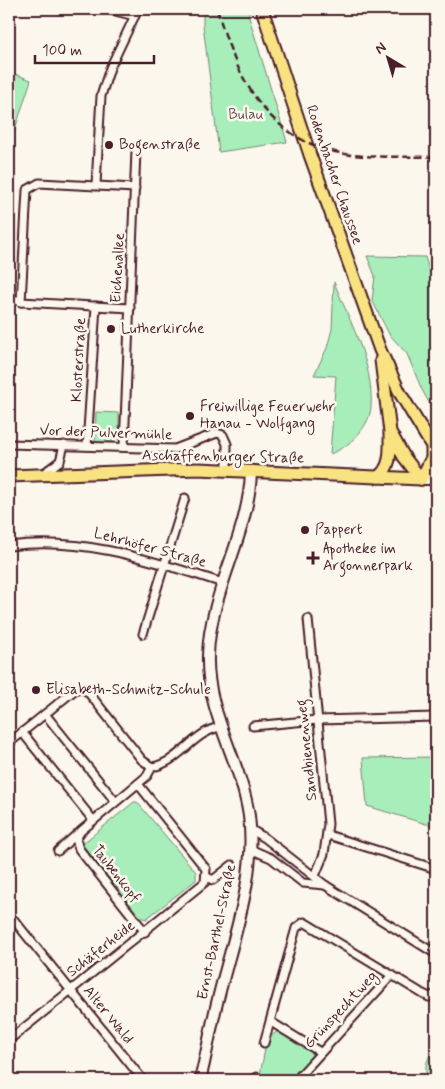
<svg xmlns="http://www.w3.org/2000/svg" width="445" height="1089" font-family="Mynerve,sans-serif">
<rect width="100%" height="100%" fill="#fbf7ec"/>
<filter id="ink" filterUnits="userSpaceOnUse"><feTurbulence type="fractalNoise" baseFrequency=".02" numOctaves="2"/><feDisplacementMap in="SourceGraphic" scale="10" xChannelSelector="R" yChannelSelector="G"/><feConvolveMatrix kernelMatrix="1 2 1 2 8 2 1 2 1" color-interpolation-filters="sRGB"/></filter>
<g filter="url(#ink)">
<g fill="#a7eebb" stroke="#788673">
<polygon points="203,9 255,9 248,14 287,142 219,152 203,25"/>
<polygon points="9,72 31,80 9,148"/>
<polygon points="367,256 425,257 431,276 436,278 436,415 422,390 407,354 389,334 372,300 375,276"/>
<path d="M334,282C349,320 374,364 371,407C370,427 348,448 330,454L336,376L314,375L327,348L332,329Z"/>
<polygon points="96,412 119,413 119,437 114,442 95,442"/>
<polygon points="436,757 436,827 367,806 363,758"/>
<polygon points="134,802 137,802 196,872 196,880 146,919 140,917 82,844"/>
<polygon points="278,1031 310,1050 312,1056 291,1080 259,1080 267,1039"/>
<path d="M436,1047V1080H428C423,1066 427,1058 436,1047Z"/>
</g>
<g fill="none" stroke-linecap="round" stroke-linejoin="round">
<defs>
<g id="street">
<polyline points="107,9 135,16"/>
<polyline points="96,185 101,96 110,68 138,9"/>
<polyline points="9,297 21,302 130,308"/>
<polyline points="21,302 27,190 39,183 135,188"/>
<polyline points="9,444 175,449 217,433 223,435 227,444 227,470"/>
<polyline points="87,446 96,306"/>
<polyline points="124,447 136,151"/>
<polyline points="44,473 60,461 64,445"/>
<path d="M9,546C84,536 153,561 223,583"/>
<polyline points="308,619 328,824 324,854 315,876"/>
<polyline points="143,634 185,498"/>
<polyline points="45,714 115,801"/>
<polyline points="253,726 317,720 436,717"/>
<polyline points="22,732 93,820"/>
<path d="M9,743L76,689H83L88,692L142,760L152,767C179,763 193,732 220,727"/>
<polyline points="250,829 265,838 325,885 436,954"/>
<polyline points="328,835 436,869"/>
<polyline points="250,849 271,858 303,883 325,885"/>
<polyline points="58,851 77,834"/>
<polyline points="207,877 213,880 232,865"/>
<polyline points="14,920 143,1080"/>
<polyline points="145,932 79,849 76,839 81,831 147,776 152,767"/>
<polyline points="271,1022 320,1052"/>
<polyline points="9,1040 205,882 206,869 138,784"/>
<polyline points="264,1043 296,928 304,922 423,994 429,997 436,994"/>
<polyline points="257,1080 257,1077"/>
<polyline points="296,1080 392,975"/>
</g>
<g id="secondary">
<polyline points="421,479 436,479"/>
<path d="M200,1080C207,1053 211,1026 218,999C232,941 257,877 249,816C241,760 206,714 208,655C210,591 249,535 251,472"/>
</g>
<g id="primary">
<polyline points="262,9 310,155 380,350 400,393 432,446 432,458 421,479"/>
<polyline points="381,360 390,432 404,457 421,479"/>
<polyline points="9,476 198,469 421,479"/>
<path d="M378,477C392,467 390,450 390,434"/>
</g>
</defs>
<use href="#street" stroke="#4a1f2b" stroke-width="11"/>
<use href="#secondary" stroke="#4a1f2b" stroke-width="14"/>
<use href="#primary" stroke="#4a1f2b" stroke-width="15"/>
<use href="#street" stroke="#fbf7ec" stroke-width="7"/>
<use href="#secondary" stroke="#fbf7ec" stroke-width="10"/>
<use href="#primary" stroke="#f8e281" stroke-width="11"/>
<path stroke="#4a1f2b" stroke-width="2.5" stroke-dasharray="8 4" stroke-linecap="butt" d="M217,9C238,82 269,144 352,155C379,158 409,156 436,157"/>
</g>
</g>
<g fill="#4a1f2b" stroke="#fbf7ec" stroke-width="2">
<circle cx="109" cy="145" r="5"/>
<circle cx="111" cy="329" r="5"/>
<circle cx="190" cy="416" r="5"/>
<circle cx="305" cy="530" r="5"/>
<path d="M310.5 550.5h5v5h5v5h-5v5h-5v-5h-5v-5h5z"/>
<circle cx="36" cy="690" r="5"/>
</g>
<g text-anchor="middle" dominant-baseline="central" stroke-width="5" stroke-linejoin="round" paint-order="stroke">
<g font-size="15" fill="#61534f" stroke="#fbf7ec">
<text x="246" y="115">Bulau</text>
</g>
<g font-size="15" fill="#4a1f2b" stroke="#fbf7ec" text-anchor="start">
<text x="119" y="145">Bogenstraße</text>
<text x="121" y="329">Lutherkirche</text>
<text x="200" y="407">Freiwillige Feuerwehr<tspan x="200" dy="17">Hanau - Wolfgang</tspan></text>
<text x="315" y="530">Pappert</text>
<text x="323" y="549">Apotheke im<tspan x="323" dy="17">Argonnerpark</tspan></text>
<text x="46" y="690">Elisabeth-Schmitz-Schule</text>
</g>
<g font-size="15" fill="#4a1f2b" stroke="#fbf7ec">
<text transform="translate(334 175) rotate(71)">Rodenbacher Chaussee</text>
<text transform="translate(118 268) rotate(-87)">Eichenallee</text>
<text transform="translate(79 360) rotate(-87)">Klosterstraße</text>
<text transform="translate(106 433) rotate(2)">Vor der Pulvermühle</text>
<text transform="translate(223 457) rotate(1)">Aschaffenburger Straße</text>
<text transform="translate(150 548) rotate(15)">Lehrhöfer Straße</text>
<text transform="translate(307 750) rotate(-96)">Sandbienenweg</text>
<text transform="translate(116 874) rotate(52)">Taubenkopf</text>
<text transform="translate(217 932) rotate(-78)">Ernst-Barthel-Straße</text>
<text transform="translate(101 949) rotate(-38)">Schäferheide</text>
<text transform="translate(341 1010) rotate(-47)">Grünspechtweg</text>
<text transform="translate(108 1015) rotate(51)">Alter Wald</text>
</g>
</g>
<rect width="445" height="1089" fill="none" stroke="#fbf7ec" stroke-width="30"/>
<rect x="15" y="15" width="415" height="1059" fill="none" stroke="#4a1f2b" stroke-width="2" filter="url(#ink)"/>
<g transform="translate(388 58) rotate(322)" stroke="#fbf7ec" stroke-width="4" paint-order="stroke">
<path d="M0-4L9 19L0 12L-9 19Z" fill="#4a1f2b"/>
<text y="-8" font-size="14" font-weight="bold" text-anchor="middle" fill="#4a1f2b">N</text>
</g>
<path d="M35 55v8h119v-8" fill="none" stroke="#4a1f2b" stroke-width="2.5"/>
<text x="42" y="55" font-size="15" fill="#4a1f2b" stroke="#fbf7ec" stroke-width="4" paint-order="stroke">100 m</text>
</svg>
